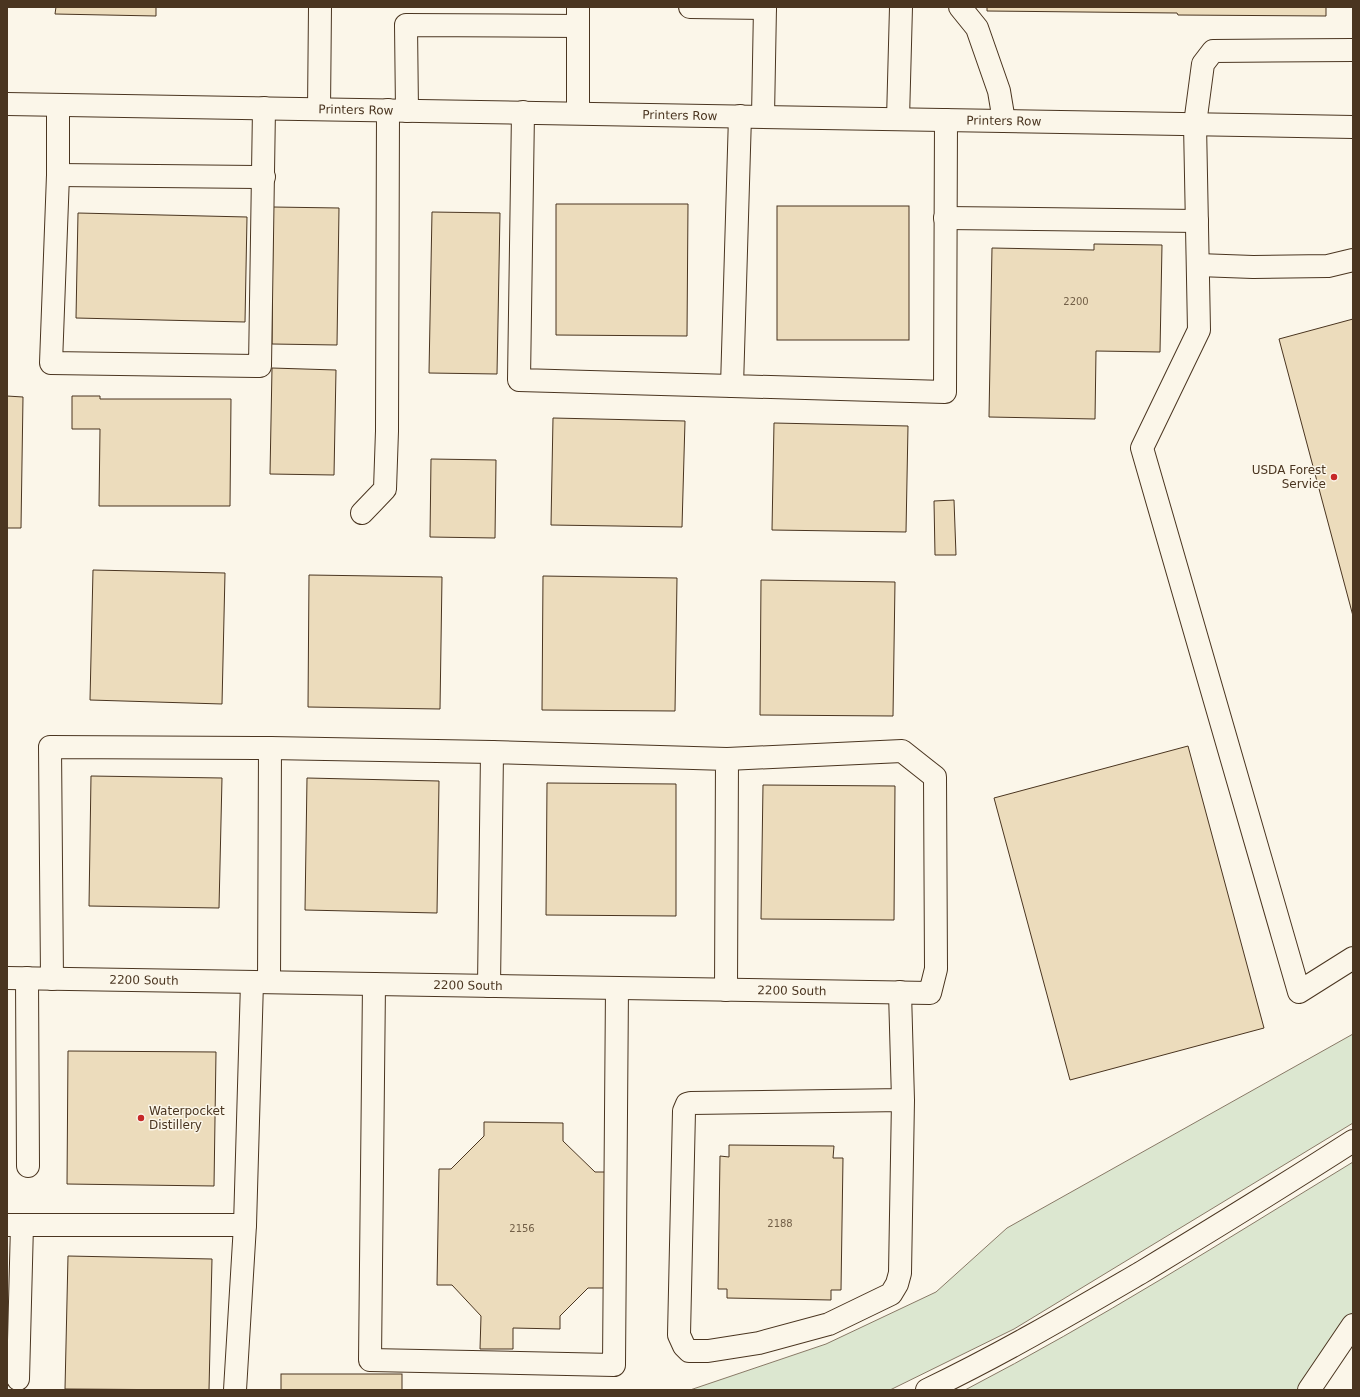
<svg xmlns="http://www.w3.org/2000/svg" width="1360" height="1397" font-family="'DejaVu Sans',sans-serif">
<rect width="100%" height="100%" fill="#fbf6e9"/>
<g fill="#dce7d0" stroke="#887966">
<polygon points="1353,1034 1353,1123 1014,1329 890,1390 690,1390 826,1344 936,1292 1007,1228"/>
<path d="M1353,1162V1314L1304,1390H965C1098,1321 1225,1240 1353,1162Z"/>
</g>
<g fill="#ecdcbc" stroke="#4a3520">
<polygon points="56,7 156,7 156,16 55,14"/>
<polygon points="987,7 1326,7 1326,16 1178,15 1177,13 987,11"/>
<polygon points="556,204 688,204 687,336 556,335"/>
<rect x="777" y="206" width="132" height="134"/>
<polygon points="273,207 339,208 337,345 272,344"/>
<polygon points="432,212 500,213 497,374 429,373"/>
<polygon points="78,213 247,217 245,322 76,318"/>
<polygon points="1094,244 1162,245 1160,352 1096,351 1095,419 989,417 992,248 1094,250"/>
<polygon points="1353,319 1353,616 1279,339"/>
<polygon points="272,368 336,370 334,475 270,474"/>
<polygon points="7,396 23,397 21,528 7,528"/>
<polygon points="72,396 100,396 100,399 231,399 230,506 99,506 100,429 72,429"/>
<polygon points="553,418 685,421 682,527 551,525"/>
<polygon points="774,423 908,426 906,532 772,530"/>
<polygon points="431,459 496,460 495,538 430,537"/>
<polygon points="954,500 956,555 935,555 934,501"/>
<polygon points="93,570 225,573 222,704 90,700"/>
<polygon points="309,575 442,577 440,709 308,707"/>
<polygon points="543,576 677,578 675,711 542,710"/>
<polygon points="761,580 895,582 893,716 760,715"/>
<polygon points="1188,746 1264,1028 1070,1080 994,798"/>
<polygon points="91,776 222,778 219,908 89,906"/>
<polygon points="307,778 439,781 437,913 305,910"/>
<polygon points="547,783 676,784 676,916 546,915"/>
<polygon points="763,785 895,786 894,920 761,919"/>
<polygon points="68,1051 216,1052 214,1186 67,1184"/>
<polygon points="484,1122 563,1123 563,1141 595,1172 608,1172 605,1288 588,1288 560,1316 560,1329 513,1328 513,1349 480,1349 481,1316 452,1285 437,1285 439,1169 451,1169 484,1136"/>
<polygon points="729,1145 834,1146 833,1158 843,1158 841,1290 831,1290 831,1300 727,1298 727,1289 718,1289 720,1156 729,1157"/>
<polygon points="68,1256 212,1259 209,1390 65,1389"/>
<rect x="281" y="1374" width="121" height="16"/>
</g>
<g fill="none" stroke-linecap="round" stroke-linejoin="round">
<defs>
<g id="minor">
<polyline points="690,7 765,8"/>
<polyline points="960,7 977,28 999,91 1004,121"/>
<polyline points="1353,50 1213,51 1203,64 1195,124 1199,330 1142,448 1299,992 1353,958"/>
<path id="s1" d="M7,104L1353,127"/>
<polyline points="58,105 58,175 51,363 260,366 264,108"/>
<polyline points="319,109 320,7"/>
<polyline points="407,111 406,25 578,26"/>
<polyline points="523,112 519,380 732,386"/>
<polyline points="578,113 578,7"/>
<polyline points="740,116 732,386 945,392 946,120"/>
<polyline points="763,116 765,7"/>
<polyline points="898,119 901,7"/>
<polyline points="58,175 264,177"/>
<polyline points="945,218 1197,221"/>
<polyline points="1198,265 1253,267 1328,266 1353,260"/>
<polyline points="362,513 385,489 387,431 388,110"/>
<polyline points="270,748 492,752"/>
<path id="s2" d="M7,978L930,993L936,969L935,777L902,751L727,759"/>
<polyline points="27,978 28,1166"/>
<polyline points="52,979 50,747 270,748 269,982"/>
<polyline points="374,984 370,1360 614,1365 617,988"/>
<polyline points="489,986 492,752 727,759 726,990"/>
<polyline points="900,992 903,1100 900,1273 897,1284 891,1294 829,1324 759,1343 708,1351 689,1351 684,1346 679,1335 684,1111 687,1104 691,1103 903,1100"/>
<polyline points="7,1225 245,1225"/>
<polyline points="18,1379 22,1225"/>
<polyline points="235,1390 245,1225 252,982"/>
</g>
<g id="highway">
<path d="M927,1390C1002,1354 1070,1314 1142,1272C1213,1229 1283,1186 1353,1141"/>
<polyline points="1309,1390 1353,1325"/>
</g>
</defs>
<use href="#minor" stroke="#4a3520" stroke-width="24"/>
<use href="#highway" stroke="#4a3520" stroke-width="24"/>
<use href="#minor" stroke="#fbf6e9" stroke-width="22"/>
<use href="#highway" stroke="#fbf6e9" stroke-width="22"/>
</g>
<g fill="#c62828" stroke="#fbf6e9" stroke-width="1.5">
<circle cx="1334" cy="477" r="4"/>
<circle cx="141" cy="1118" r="4"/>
</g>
<g text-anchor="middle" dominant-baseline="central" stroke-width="3" stroke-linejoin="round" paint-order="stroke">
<g font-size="10" fill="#725f47">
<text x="1076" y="301">2200</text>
<text x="780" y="1223">2188</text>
<text x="522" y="1228">2156</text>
</g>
<g font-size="12" fill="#4a3520" stroke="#fbf6e9">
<text stroke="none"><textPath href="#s1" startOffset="349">Printers Row</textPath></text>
<text stroke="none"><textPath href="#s1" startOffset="673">Printers Row</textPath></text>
<text stroke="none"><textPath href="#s1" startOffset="997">Printers Row</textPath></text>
<text stroke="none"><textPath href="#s2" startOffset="137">2200 South</textPath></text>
<text stroke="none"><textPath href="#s2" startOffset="461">2200 South</textPath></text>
<text stroke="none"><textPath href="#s2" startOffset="785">2200 South</textPath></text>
</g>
<g font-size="12" fill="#4a3520" stroke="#fbf6e9" text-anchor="end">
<text x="1326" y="470">USDA Forest<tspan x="1326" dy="14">Service</tspan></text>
<text x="149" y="1111" text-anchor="start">Waterpocket<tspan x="149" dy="14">Distillery</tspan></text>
</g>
</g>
<rect width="1360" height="1397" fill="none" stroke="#4a3520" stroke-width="16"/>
</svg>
